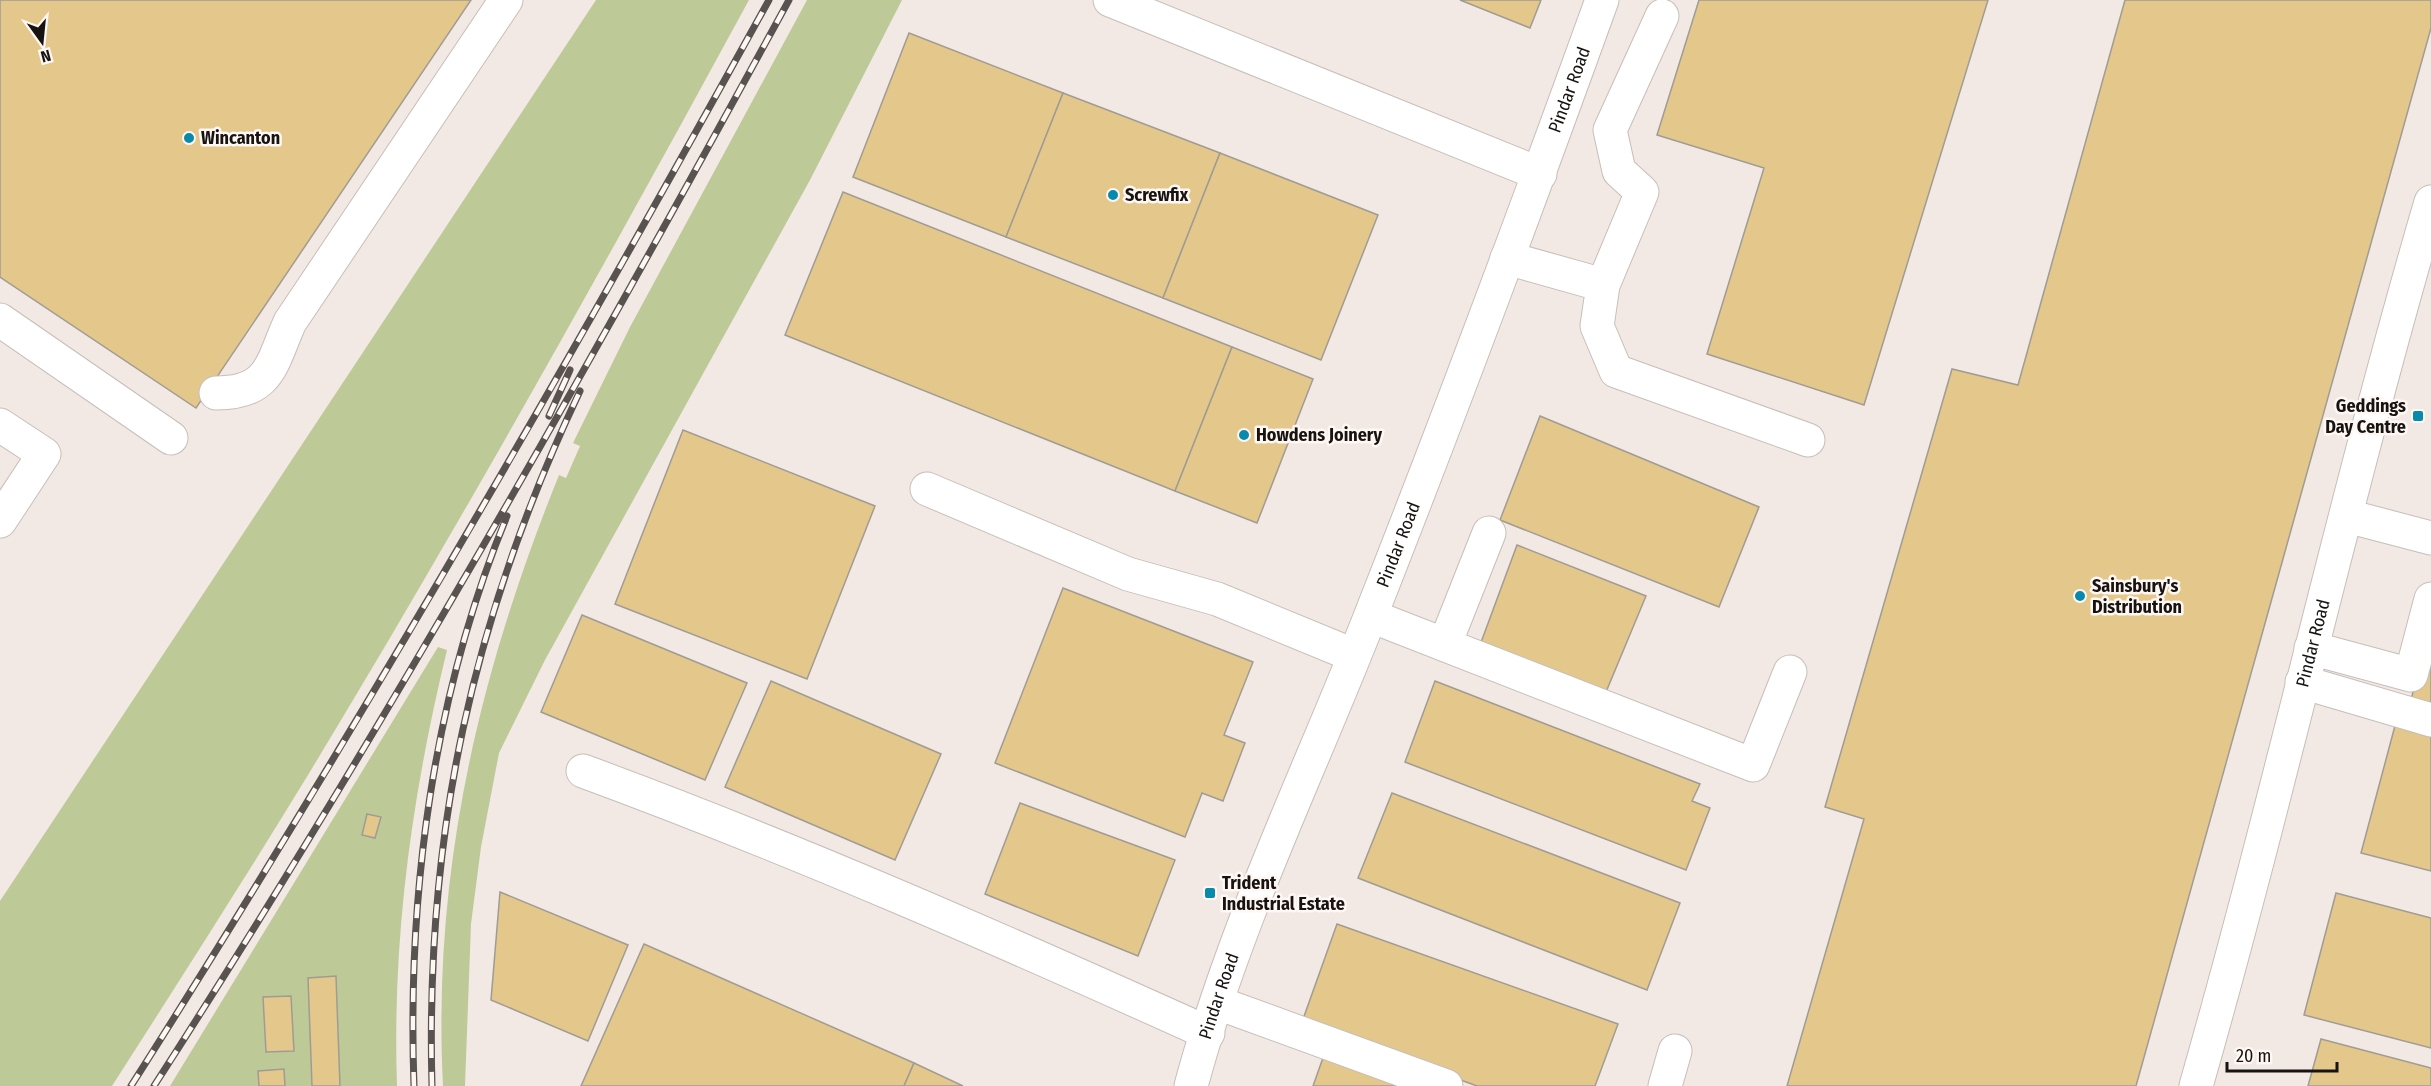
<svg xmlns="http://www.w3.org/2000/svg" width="2431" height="1086" font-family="'Fira Sans Condensed',sans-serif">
<rect width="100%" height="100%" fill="#f2e9e4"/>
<g fill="#bdca98">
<path d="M596,0H749C607,261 462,521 308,775C244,880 178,983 112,1086H0V901Z"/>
<path d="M807,0H902L810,180L545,660L499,753L481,847L471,924L465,1086H443C432,871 479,673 559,475L566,478L580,446L573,443L630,327Z"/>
<path d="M438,647L447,650C412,795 392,936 397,1086H170Z"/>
</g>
<g fill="#e4c78a" stroke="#a09c94" stroke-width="1.5">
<polygon points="0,0 471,0 196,408 0,277"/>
<polygon points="1460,0 1541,0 1530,28"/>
<polygon points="1699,0 1988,0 1864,405 1707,354 1764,168 1657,135"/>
<polygon points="2125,0 2431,0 2431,28 2136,1086 1787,1086 1864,819 1825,807 1952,369 2018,385"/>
<polygon points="909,33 1063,93 1006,237 853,177"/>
<polygon points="1063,93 1220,153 1163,298 1006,237"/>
<polygon points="1220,153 1378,215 1321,360 1163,298"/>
<polygon points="843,192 1232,347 1175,491 785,335"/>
<polygon points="1232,347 1313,379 1257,523 1175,491"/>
<polygon points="1540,416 1759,507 1719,607 1500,520"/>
<polygon points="683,430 875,506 807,679 615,604"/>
<polygon points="1517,545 1646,596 1606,692 1480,645"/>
<polygon points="1063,588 1253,662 1224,735 1245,743 1223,801 1202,793 1185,837 995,763"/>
<polygon points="582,615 747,683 705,780 541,712"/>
<polygon points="2431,627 2431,709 2410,703"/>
<polygon points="771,681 941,754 895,860 725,787"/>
<polygon points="1435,681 1700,784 1692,801 1710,808 1686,870 1405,762"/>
<polygon points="2396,722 2431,731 2431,871 2361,853"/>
<polygon points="1392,793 1680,903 1647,990 1358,878"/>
<polygon points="1020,803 1175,860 1138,956 985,894"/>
<polygon points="367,814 381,817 375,838 362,835"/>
<polygon points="500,892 628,945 588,1041 491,1000"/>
<polygon points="2336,893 2431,918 2431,1048 2304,1015"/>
<polygon points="1337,924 1618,1024 1595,1086 1477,1086 1302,1022"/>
<polygon points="644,944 914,1063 904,1086 581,1086"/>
<polygon points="336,976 340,1086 312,1086 308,978"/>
<polygon points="291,996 294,1051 266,1052 263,997"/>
<polygon points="2321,1039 2431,1068 2431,1086 2308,1086"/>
<polygon points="1324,1055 1409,1086 1313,1086"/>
<polygon points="914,1063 963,1086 904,1086"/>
<polygon points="284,1069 285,1086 259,1086 258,1071"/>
</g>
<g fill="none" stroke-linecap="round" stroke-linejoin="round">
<defs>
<g id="minor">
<polyline points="1110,0 1540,174"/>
<polyline points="1507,258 1603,285 1597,326 1616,371 1808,440"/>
<polyline points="1603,285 1642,192 1619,171 1610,130 1662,16"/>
<polyline points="0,320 171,438"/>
<path d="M216,393C271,393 271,364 290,322L506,0"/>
<polyline points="0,425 44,454 0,521"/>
<polyline points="927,489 1128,574 1217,599 1353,655"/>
<polyline points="2347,516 2431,538"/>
<polyline points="1371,616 1753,765 1790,672"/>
<polyline points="1445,644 1489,533"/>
<polyline points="2311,648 2411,675 2431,599"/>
<polyline points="2302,682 2431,720"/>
<path d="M583,771C795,849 1002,940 1208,1033"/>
<polyline points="1218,1003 1446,1086"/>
<path id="s1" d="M1191,1086C1235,922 1311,769 1372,612C1452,409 1528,205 1602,0"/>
<polyline points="1665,1086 1675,1051"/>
<path id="s2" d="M2196,1086C2280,793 2345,495 2431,202"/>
</g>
</defs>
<use href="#minor" stroke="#c7beb9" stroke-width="35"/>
<use href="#minor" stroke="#fff" stroke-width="33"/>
<defs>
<g id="rail">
<polyline points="549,416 570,370"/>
<path d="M131,1086C356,732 566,368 769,0"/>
<path d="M154,1086C381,734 588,368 789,0"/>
<path d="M414,1086C407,893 433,695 507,516"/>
<path d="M432,1086C425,834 472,619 580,391"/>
</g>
</defs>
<use href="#rail" stroke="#585350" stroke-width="7"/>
<use href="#rail" stroke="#fef7f3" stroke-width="4.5" stroke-dasharray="14" stroke-linecap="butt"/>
</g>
<g fill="#078aab" stroke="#fef7f3" stroke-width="2">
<circle cx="189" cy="138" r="6"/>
<circle cx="1113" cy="195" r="6"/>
<rect x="2412" y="410" width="12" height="12" rx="3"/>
<circle cx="1244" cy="435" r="6"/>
<circle cx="2080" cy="596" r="6"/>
<rect x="1204" y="887" width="12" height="12" rx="3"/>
</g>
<g text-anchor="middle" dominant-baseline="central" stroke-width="5" stroke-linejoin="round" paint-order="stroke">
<g font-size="18" fill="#161311" stroke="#fef7f3">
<text stroke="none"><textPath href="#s1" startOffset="1066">Pindar Road</textPath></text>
<text stroke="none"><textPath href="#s1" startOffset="580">Pindar Road</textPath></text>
<text stroke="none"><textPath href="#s2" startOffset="458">Pindar Road</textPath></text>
<text stroke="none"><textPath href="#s1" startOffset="94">Pindar Road</textPath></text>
</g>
<g font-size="18" font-weight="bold" fill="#161311" stroke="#fef7f3" text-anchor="start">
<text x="201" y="138">Wincanton</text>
<text x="1125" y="195">Screwfix</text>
<text x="2406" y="406" text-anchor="end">Geddings<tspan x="2406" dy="21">Day Centre</tspan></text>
<text x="1256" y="435">Howdens Joinery</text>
<text x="2092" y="586">Sainsbury's<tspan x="2092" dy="21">Distribution</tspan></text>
<text x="1222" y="883">Trident<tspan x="1222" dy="21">Industrial Estate</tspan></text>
</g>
</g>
<g transform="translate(42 42) rotate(165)" stroke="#fef7f3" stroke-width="4.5" paint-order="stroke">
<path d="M0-4.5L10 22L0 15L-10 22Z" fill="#161311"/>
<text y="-9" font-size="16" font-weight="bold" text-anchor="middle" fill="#161311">N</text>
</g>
<path d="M2227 1062v9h110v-9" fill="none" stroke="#161311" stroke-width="3"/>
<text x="2236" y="1062" font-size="18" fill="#161311" stroke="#fef7f3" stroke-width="4.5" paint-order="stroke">20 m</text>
</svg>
